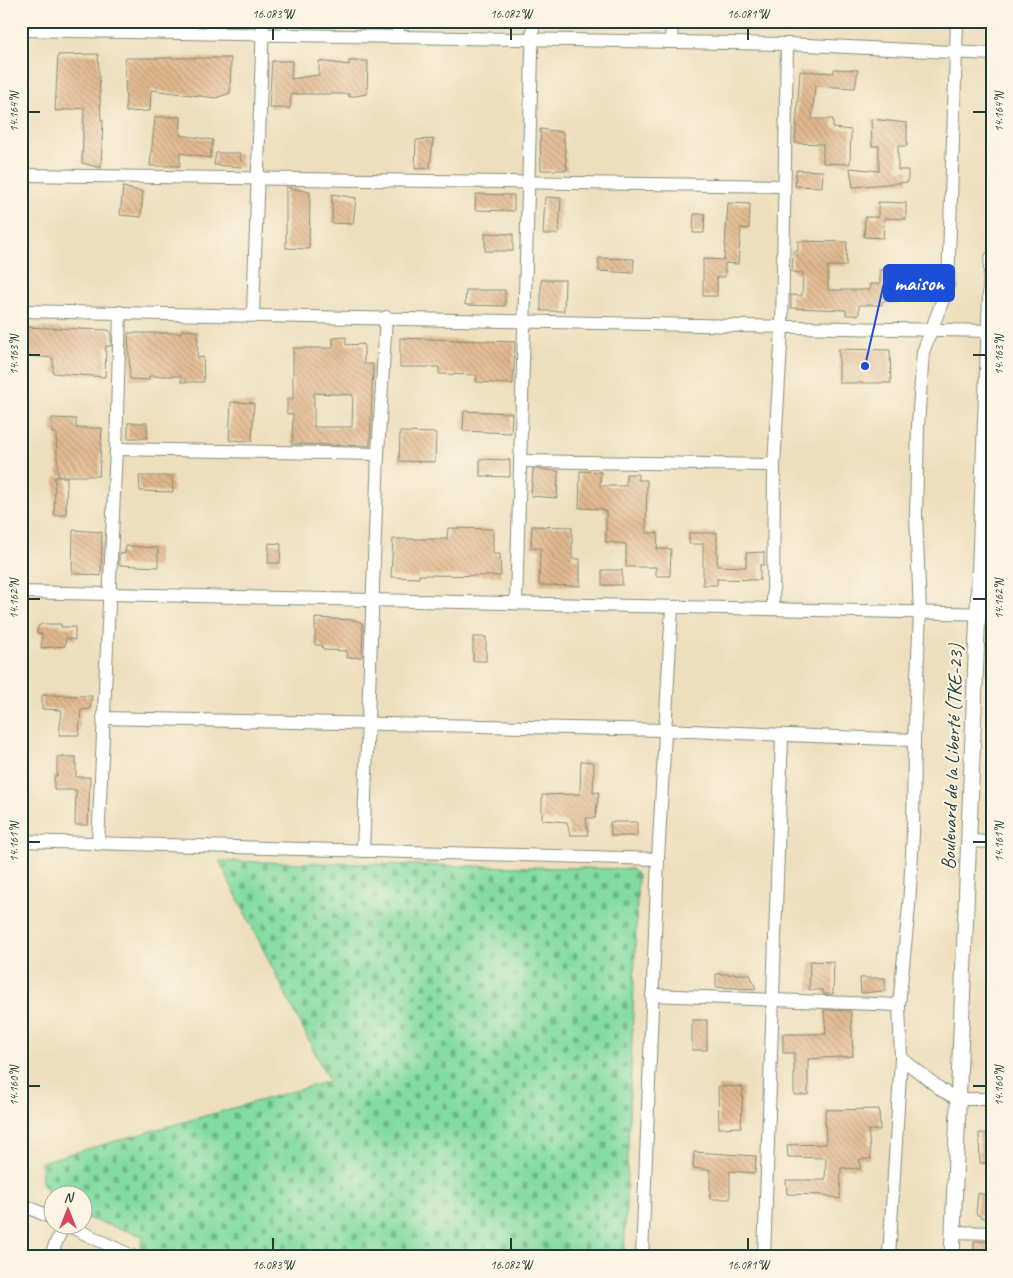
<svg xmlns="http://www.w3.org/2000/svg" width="1013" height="1278" font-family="Caveat,sans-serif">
<defs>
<pattern id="cemetery-stones" width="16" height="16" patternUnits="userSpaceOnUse" patternTransform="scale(1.25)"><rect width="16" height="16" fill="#82dba1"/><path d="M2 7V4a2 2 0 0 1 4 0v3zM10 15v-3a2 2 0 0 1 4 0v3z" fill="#6ab384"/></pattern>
<pattern id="building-back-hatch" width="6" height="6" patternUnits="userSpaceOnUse" patternTransform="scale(1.25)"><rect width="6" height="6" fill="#e2b88d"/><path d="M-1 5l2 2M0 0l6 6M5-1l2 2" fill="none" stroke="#b79774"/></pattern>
</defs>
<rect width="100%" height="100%" fill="#fcf5e5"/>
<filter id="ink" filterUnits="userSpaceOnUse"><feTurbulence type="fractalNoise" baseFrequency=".02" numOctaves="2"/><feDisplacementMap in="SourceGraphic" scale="10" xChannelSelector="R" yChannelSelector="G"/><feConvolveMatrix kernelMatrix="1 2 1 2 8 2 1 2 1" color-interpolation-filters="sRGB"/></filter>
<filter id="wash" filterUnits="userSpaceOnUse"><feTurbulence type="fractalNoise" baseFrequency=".0096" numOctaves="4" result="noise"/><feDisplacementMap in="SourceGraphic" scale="20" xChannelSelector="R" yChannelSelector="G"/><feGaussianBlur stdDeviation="1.12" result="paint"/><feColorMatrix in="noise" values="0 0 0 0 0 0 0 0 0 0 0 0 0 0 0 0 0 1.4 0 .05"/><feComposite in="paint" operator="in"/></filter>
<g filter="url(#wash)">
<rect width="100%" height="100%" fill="#eddfbd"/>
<polygon fill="url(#cemetery-stones)" stroke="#508c6a" points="219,861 631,869 638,875 624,1257 147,1257 139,1254 143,1236 83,1217 82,1196 52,1196 52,1199 42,1182 41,1162 329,1081"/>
<g id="blocks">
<g fill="url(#building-back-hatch)" fill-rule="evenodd">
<polygon points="98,54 101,120 103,120 101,168 82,163 84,108 55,111 58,55"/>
<polygon points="125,58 231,58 230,93 216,98 151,90 150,111 126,112"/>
<polygon points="272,61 292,61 291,79 319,75 319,61 349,65 349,61 368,61 367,94 349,97 349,94 291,94 290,108 269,108"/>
<polygon points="834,69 858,70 855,88 815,86 812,119 833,119 833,128 851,130 850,164 823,163 823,144 795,143 800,71 834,73"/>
<polygon points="155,117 181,117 180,135 213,140 210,158 180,153 180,166 150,166"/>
<polygon points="871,119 907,123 907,146 898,146 898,170 908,170 908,182 853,187 850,168 879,171 879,146 872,146"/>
<polygon points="540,129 563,132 567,170 541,170"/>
<polygon points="433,139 430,168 415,169 416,140"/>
<polygon points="216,153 240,153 242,167 214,165"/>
<polygon points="796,170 823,171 822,187 795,186"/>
<polygon points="123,187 143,192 141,217 120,215"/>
<polygon points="286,187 310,192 309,249 286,248"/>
<polygon points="332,194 356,198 353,224 332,223"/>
<polygon points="476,194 514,195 514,211 475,210"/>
<polygon points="545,197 561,198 559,234 543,234"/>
<polygon points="878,202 906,203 906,219 884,218 883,238 864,237 865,217 878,217"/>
<polygon points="728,203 750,204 749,229 741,228 738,264 725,263 725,277 717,277 717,296 703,296 703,259 724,260"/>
<polygon points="694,214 705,214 704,233 693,233"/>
<polygon points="485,233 513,234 513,251 485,251"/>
<polygon points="798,241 847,242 846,266 828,266 828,290 870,290 870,284 880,284 880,270 901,270 901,301 882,301 882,305 859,305 859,315 846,315 846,310 791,308 791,295 802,296 803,273 792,272 793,251 798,251"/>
<polygon points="599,258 634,259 633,273 599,271"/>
<polygon points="541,280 565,280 564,311 541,311"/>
<polygon points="466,290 505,290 505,306 465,305"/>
<polygon points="21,327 109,330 111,333 111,346 106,346 105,377 53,373 53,358 21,355"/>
<polygon points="181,330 198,331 197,358 203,357 204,382 181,382 181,376 149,376 149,380 130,379 128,333 181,333"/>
<path d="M346,337V345L364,344V364H373L370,446L292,444L293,414H287V399H293V348H333V338ZM314,393L353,395L352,427H314Z"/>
<polygon points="400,338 515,342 513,384 476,382 477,375 439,374 439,367 400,367"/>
<polygon points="839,349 890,350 891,383 839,383"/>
<polygon points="231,402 254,403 252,441 229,440"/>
<polygon points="464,411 512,413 511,433 463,431"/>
<polygon points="52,418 76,419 76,428 102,428 99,476 58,476 56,433 52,433"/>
<rect x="128" y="423" width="19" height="15"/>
<polygon points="400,432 436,433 435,462 399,461"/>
<polygon points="480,459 510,460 510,477 480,476"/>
<polygon points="533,469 558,471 557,498 531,496"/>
<polygon points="580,471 601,472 600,486 626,486 626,474 638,474 638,480 647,480 646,533 658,533 657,549 671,549 670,576 656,576 656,567 626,567 626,544 606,542 606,511 603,511 603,509 579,508"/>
<polygon points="139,476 172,476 173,492 140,491"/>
<polygon points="55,477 67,477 66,515 54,515"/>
<polygon points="532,526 572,527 572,559 580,559 580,586 539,585 540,548 531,548"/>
<polygon points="448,528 493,529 493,554 500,554 501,576 419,575 419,578 391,577 393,539 447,539"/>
<polygon points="73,530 102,532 101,576 72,573"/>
<polygon points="689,533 717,533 717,566 746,567 746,553 764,552 764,565 760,565 760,580 717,579 717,585 703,585 703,544 689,544"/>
<polygon points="269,543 281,544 280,563 268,563"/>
<polygon points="126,546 158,548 158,567 119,565 119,553 125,554"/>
<rect x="602" y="570" width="20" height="15"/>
<polygon points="315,618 355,620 363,624 362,657 347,658 347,651 324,650 321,645 315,645"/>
<polygon points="42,624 61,624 61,627 75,627 75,640 66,638 65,646 41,648 42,634 37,633 38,626"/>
<rect x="473" y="637" width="13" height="24"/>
<polygon points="42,695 92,696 90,709 81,710 79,735 59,735 62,710 42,709"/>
<polygon points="57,757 76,757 76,777 90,777 88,825 75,825 76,790 54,790 54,776 57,776"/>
<polygon points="581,761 594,762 593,793 599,792 595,818 586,818 588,835 570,835 567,822 542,820 542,795 580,794"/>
<polygon points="610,822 637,822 637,836 611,836"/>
<polygon points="810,961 834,962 833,994 823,994 823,990 809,990"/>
<polygon points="716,974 750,974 756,989 716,987"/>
<polygon points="860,978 885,978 885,991 861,993"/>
<polygon points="824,1010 851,1011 853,1056 808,1059 808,1095 794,1095 794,1053 783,1053 783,1034 826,1034"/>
<rect x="692" y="1020" width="15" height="30"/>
<polygon points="718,1086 743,1087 741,1127 719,1128"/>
<polygon points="879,1109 880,1130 868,1130 871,1159 860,1159 860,1169 841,1168 840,1199 824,1195 787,1194 786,1180 825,1180 826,1158 788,1157 787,1145 826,1144 825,1110"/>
<polygon points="979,1133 992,1134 992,1163 980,1163"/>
<polygon points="694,1152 756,1156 755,1173 730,1171 730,1199 710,1199 710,1170 693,1168"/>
<polygon points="978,1193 992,1197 992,1222 976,1214"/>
<polygon points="974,1241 992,1242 992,1257 974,1257"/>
</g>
</g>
</g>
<g filter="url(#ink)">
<use href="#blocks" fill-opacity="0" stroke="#868e78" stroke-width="1"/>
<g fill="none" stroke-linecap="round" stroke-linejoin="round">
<defs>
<g id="minor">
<polyline points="21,30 787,44 992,54"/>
<polyline points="398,37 398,21"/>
<polyline points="671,42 672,21"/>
<polyline points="21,175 784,186"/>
<polyline points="21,311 992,331"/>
<polyline points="253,315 263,21"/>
<polyline points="116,449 378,454"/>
<polyline points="520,461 774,465"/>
<polyline points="21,592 992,614"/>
<polyline points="516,603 533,21"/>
<polyline points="773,609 774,465 782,328 787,44"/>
<polyline points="103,718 665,730 914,740"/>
<polyline points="21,841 658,859 672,607"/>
<polyline points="969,841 992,842"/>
<polyline points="98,844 116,449 120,312"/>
<polyline points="363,851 378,454 386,317"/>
<polyline points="652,995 899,1005 901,1058 943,1091 958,1099 992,1099"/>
<polyline points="899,1005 909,907 913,834 914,740 920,613 916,515 918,425 923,352 948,286 957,21"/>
<polyline points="21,1204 52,1218"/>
<polyline points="69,1226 134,1257"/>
<polyline points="953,1232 992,1233"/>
<polyline points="50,1257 63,1226"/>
<polyline points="642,1257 658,859"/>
<polyline points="764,1257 782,735"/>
<polyline points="889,1257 901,1058"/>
</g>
<polyline id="tertiary" points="952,1257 992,259"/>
</defs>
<use href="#minor" stroke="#868e78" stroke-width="14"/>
<use href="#tertiary" stroke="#868e78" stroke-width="17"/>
<use href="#minor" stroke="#fff" stroke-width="12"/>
<use href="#tertiary" stroke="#fff" stroke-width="15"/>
</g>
</g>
<path fill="none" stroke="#1f3d34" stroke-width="2" d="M273,28V40M511,28V40M748,28V40M28,112H40M973,112H986M28,355H40M973,355H986M28,599H40M973,599H986M28,842H40M973,842H986M28,1086H40M973,1086H986M273,1238V1250M511,1238V1250M748,1238V1250"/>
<g text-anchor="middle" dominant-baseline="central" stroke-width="4" stroke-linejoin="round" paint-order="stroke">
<g font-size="20" fill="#1f3d34" stroke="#fcf5e5">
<text transform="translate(952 757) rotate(-88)">Boulevard de la Liberté (TKE-23)</text>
</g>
</g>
<path fill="none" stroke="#1d4ed8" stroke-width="2" d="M865 366L884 283"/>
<circle fill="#1d4ed8" stroke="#fcf5e5" stroke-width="2" cx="865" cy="366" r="5"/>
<rect fill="#1d4ed8" stroke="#1d4ed8" stroke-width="2" x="884" y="265" width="70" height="36" rx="5"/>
<g font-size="21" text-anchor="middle" font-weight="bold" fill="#fff">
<text x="919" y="290">maison</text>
</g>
<rect width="1013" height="1278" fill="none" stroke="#fcf5e5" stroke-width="55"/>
<g transform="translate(68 1210)"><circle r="24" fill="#fcf5e5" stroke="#a4ab9e"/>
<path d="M0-4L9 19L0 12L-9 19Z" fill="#d1495b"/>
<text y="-8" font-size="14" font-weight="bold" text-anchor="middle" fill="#1f3d34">N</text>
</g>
<rect x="28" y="28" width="958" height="1222" fill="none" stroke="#1f3d34" stroke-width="2"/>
<g font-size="12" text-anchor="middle" fill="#1f3d34">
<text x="273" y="18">16.083°W</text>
<text x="511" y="18">16.082°W</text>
<text x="748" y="18">16.081°W</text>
<text transform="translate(14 112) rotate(-90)" y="4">14.164°N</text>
<text transform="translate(999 112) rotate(-90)" y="4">14.164°N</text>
<text transform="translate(14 355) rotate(-90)" y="4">14.163°N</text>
<text transform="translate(999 355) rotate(-90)" y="4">14.163°N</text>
<text transform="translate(14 599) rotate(-90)" y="4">14.162°N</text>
<text transform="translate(999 599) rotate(-90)" y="4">14.162°N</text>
<text transform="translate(14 842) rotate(-90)" y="4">14.161°N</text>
<text transform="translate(999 842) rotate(-90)" y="4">14.161°N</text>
<text transform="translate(14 1086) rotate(-90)" y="4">14.160°N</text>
<text transform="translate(999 1086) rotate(-90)" y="4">14.160°N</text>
<text x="273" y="1269">16.083°W</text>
<text x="511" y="1269">16.082°W</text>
<text x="748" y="1269">16.081°W</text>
</g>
</svg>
